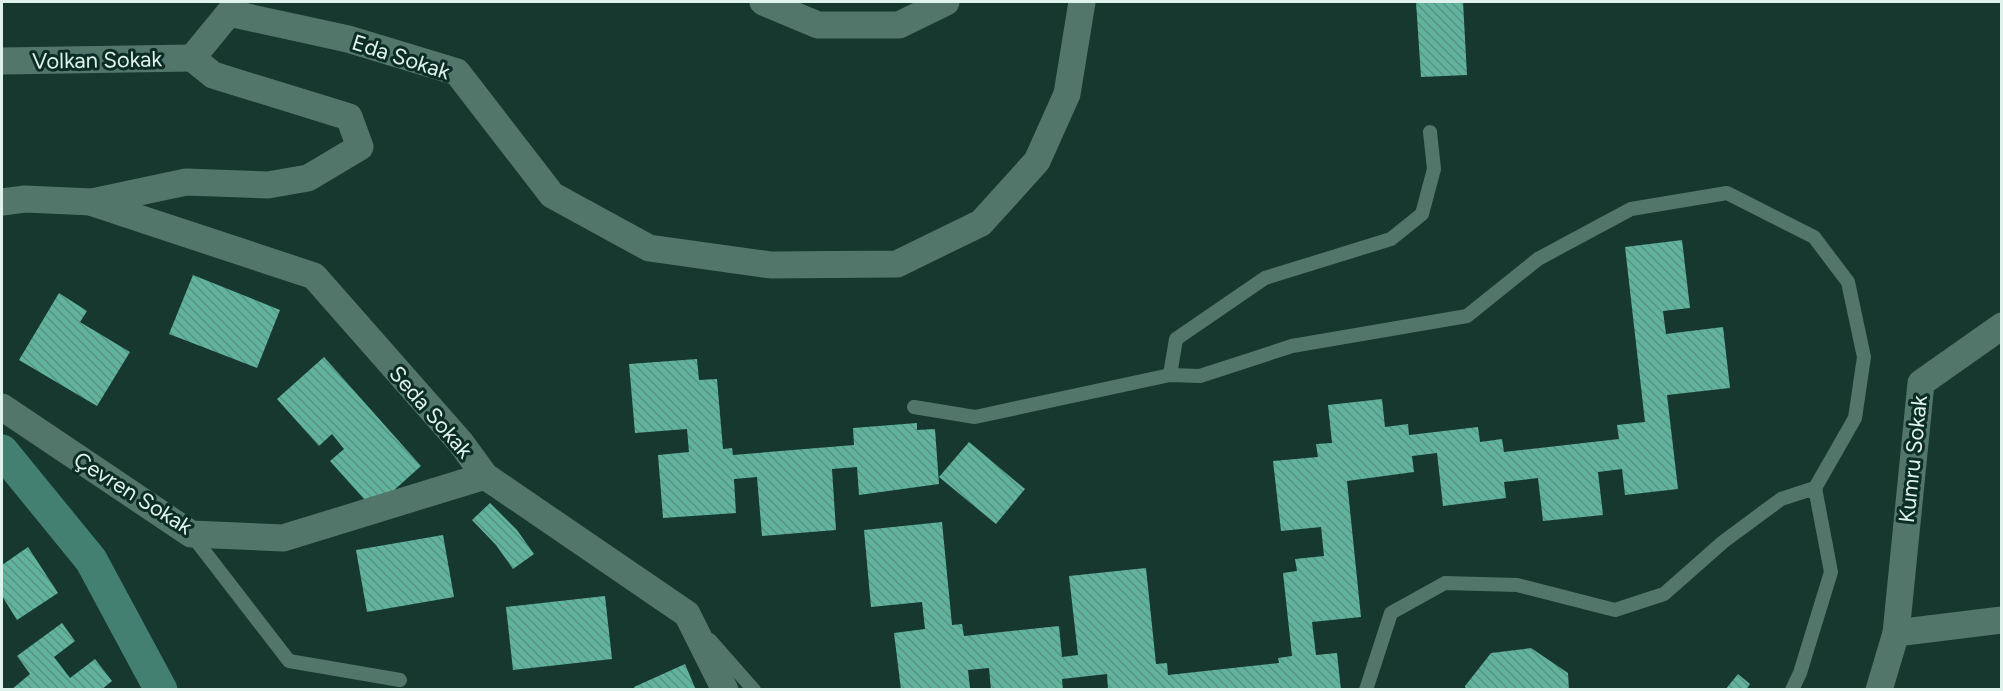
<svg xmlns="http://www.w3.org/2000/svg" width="2003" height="691" font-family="Figtree,sans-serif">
<defs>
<pattern id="building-back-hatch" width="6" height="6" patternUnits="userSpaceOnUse" patternTransform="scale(1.5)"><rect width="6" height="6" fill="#61b39d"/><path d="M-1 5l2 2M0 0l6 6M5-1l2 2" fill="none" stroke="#589383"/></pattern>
</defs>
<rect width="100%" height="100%" fill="#16382f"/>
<g fill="url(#building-back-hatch)">
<polygon points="1416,2 1463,2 1467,75 1421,77"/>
<polygon points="1682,240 1690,308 1663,311 1666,334 1723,327 1730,388 1667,395 1678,489 1625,495 1622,469 1598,472 1603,515 1543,521 1538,478 1504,482 1506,498 1443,506 1437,453 1412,456 1414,472 1347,481 1361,617 1312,622 1316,655 1337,653 1341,690 1108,690 1107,674 1062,679 1063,690 991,690 989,668 968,670 970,688 901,690 894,633 925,629 922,602 871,607 864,530 942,522 952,625 962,624 964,636 1059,626 1062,657 1078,655 1069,576 1146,568 1156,664 1167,663 1168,675 1279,663 1278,658 1292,656 1283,573 1297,571 1295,559 1324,556 1321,527 1281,531 1273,461 1318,457 1316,444 1332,443 1328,405 1382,399 1385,427 1408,424 1409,435 1478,427 1480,442 1502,439 1504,452 1619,439 1617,425 1645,422 1625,247"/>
<polygon points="193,275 280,310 257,368 169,334"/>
<polygon points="59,293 87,311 80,322 130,352 97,406 19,360"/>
<polygon points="324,357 421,466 373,509 330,461 344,449 332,434 319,446 277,399"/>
<polygon points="697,359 699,380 717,379 723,449 732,448 733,455 854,445 853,428 917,423 917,430 935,429 939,484 859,495 857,467 832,469 836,530 762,536 757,477 734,479 736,513 663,518 658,455 689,452 687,429 635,433 629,364"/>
<polygon points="969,442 1025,489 996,524 939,477"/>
<polygon points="490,503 517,530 534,554 513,569 496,545 472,520"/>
<polygon points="443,535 454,597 367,612 356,550"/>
<polygon points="28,547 58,593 17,620 2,596 2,565"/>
<polygon points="605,596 612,659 513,670 506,607"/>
<polygon points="62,623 75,641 54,657 70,678 95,659 112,681 101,690 11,690 30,674 17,656"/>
<polygon points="1531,648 1568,673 1569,690 1466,690 1465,686 1491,653"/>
<polygon points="685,664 696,690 635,690 634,687"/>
<polygon points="1738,674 1750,684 1746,690 1725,690"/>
</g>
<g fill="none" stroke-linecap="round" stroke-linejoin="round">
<g stroke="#53766b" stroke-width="14">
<polyline points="1170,375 1176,339 1265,278 1391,239 1422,214 1434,169 1430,132"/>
<polyline points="914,407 975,417 1170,375 1200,376 1292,346 1467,316 1538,259 1631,209 1727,193 1814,237 1848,282 1864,357 1855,418 1815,488"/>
<polyline points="191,534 289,661 400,680"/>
<polyline points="710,640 754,690"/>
<polyline points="1366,690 1391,613 1445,583 1517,585 1615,610 1664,594 1723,542 1781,499 1815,488 1831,572 1800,673 1792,690"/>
</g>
<g stroke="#53766b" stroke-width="27">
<polyline points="763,2 818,25 899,25 946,2"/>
<polyline points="2,61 192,58"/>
<polyline points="2,202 25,199 92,202 186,182 268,185 308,178 360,147 349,117 213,75 192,58 229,13 348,39 457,72 552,195 649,248 771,265 897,264 981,223 1037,161 1067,94 1082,2"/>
<polyline points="93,203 314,276 461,443 485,476 687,614 725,690"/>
<polyline points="2,407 191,534 283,538 485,476"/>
<polyline points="1896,633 2002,620"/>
<polyline points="1879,690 1896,633 1921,383 2002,326"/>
</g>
<polyline stroke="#438071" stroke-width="33" points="2,451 91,560 161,690"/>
</g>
<g text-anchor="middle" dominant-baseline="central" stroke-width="6" stroke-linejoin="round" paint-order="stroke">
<g font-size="22" fill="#dff2eb" stroke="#0b2d25">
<text transform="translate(401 57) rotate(18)">Eda Sokak</text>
<text transform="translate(97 60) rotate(-1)">Volkan Sokak</text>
<text transform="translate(431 412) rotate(49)">Seda Sokak</text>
<text transform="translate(1913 459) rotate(-84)">Kumru Sokak</text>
<text transform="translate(133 493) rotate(32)">Çevren Sokak</text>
</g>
</g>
<rect width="2003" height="691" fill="none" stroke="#dff2eb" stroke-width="6"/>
</svg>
